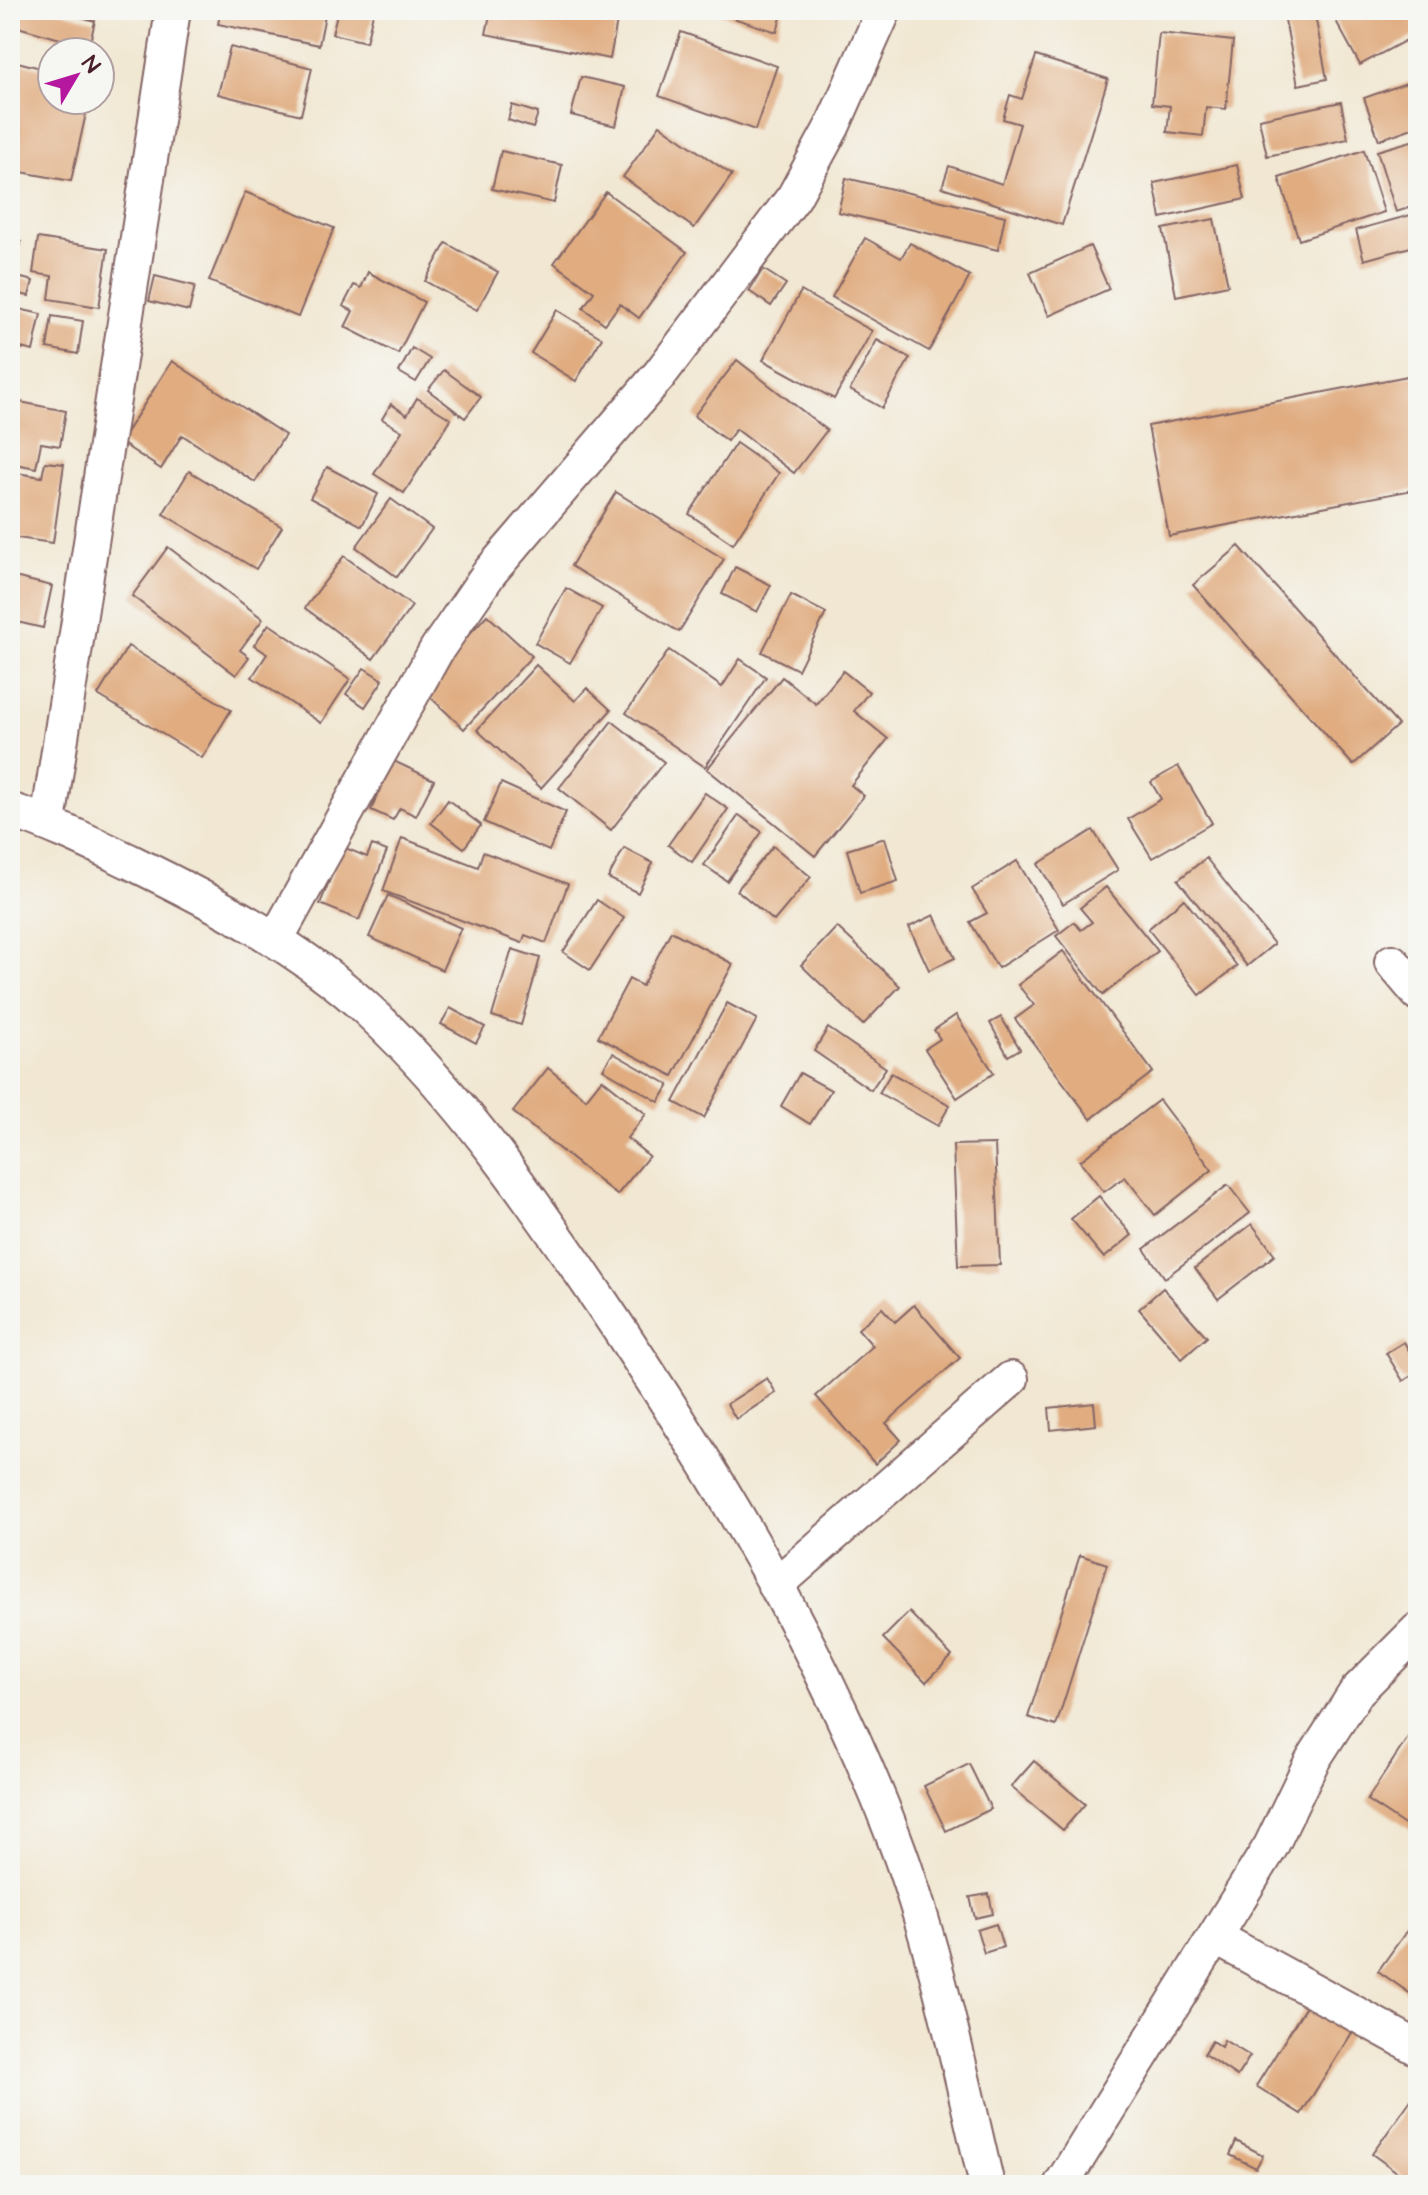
<svg xmlns="http://www.w3.org/2000/svg" width="1428" height="2195" font-family="'Architects Daughter',sans-serif">
<rect width="100%" height="100%" fill="#f6f6f2"/>
<filter id="ink" filterUnits="userSpaceOnUse"><feTurbulence type="fractalNoise" baseFrequency=".0125" numOctaves="2"/><feDisplacementMap in="SourceGraphic" scale="16" xChannelSelector="R" yChannelSelector="G"/><feConvolveMatrix kernelMatrix="1 2 1 2 8 2 1 2 1" color-interpolation-filters="sRGB"/></filter>
<filter id="wash" filterUnits="userSpaceOnUse"><feTurbulence type="fractalNoise" baseFrequency=".006" numOctaves="4" result="noise"/><feDisplacementMap in="SourceGraphic" scale="32" xChannelSelector="R" yChannelSelector="G"/><feGaussianBlur stdDeviation="1.8" result="paint"/><feColorMatrix in="noise" values="0 0 0 0 0 0 0 0 0 0 0 0 0 0 0 0 0 1.4 0 .05"/><feComposite in="paint" operator="in"/></filter>
<g filter="url(#wash)">
<rect width="100%" height="100%" fill="#f1e7d2"/>
<g id="blocks">
<g fill="#e0ac80">
<polygon points="18,10 55,10 95,21 89,47 14,26"/>
<polygon points="221,10 326,10 319,45 218,24"/>
<polygon points="338,10 374,10 366,42 332,34"/>
<polygon points="491,10 619,10 610,59 486,34"/>
<polygon points="708,10 783,10 777,32"/>
<polygon points="1283,10 1314,10 1327,79 1298,85"/>
<polygon points="1330,10 1414,10 1418,18 1418,34 1360,65"/>
<polygon points="681,32 777,66 755,130 659,96"/>
<polygon points="1159,33 1233,41 1226,109 1206,107 1203,136 1167,132 1170,106 1152,104"/>
<polygon points="230,47 312,68 301,115 218,94"/>
<polygon points="1036,56 1108,79 1062,225 942,187 949,166 1002,184 1020,124 1003,119 1010,95 1022,99"/>
<polygon points="10,60 52,71 52,100 89,100 71,181 10,170"/>
<polygon points="581,77 625,87 616,126 571,115"/>
<polygon points="1418,79 1418,126 1379,140 1364,98"/>
<polygon points="1341,102 1348,139 1267,156 1259,119"/>
<polygon points="512,105 538,113 533,128 508,120"/>
<polygon points="660,125 732,175 694,228 623,177"/>
<polygon points="1418,139 1418,205 1396,212 1377,151"/>
<polygon points="1364,150 1384,212 1299,240 1279,178"/>
<polygon points="501,151 562,165 554,203 492,189"/>
<polygon points="1237,165 1245,199 1161,218 1154,183"/>
<polygon points="846,178 1005,216 998,250 838,212"/>
<polygon points="245,192 334,228 298,317 209,281"/>
<polygon points="606,192 687,252 639,318 620,304 605,324 583,308 594,292 554,263"/>
<polygon points="1418,213 1418,245 1364,260 1356,230"/>
<polygon points="1214,219 1228,285 1176,296 1163,229"/>
<polygon points="38,238 108,249 99,307 49,299 52,276 33,273"/>
<polygon points="865,238 901,258 910,243 970,276 929,351 832,297"/>
<polygon points="10,239 21,242 14,276 33,281 29,296 10,292"/>
<polygon points="446,243 498,272 477,310 425,281"/>
<polygon points="1090,246 1109,289 1049,316 1030,273"/>
<polygon points="763,269 786,284 771,306 749,291"/>
<polygon points="368,272 424,302 398,354 345,327 353,311 343,306 354,285 361,288"/>
<polygon points="155,276 195,286 189,311 149,301"/>
<polygon points="801,291 872,331 834,399 763,360"/>
<polygon points="10,307 41,314 33,351 21,348 15,375 10,374"/>
<polygon points="557,310 602,338 576,381 531,353"/>
<polygon points="52,316 83,321 78,354 47,348"/>
<polygon points="877,340 910,358 882,408 850,390"/>
<polygon points="412,348 430,359 416,382 399,372"/>
<polygon points="737,360 827,430 794,473 736,429 727,441 694,416"/>
<polygon points="172,361 285,435 255,482 182,435 161,469 120,442"/>
<polygon points="444,370 481,397 465,418 428,390"/>
<polygon points="1418,374 1418,489 1169,536 1148,426"/>
<polygon points="417,398 451,419 404,493 374,474 402,431 382,419 391,404 407,415"/>
<polygon points="10,400 66,411 60,446 41,443 36,468 10,463"/>
<polygon points="736,443 779,473 733,544 689,514"/>
<polygon points="45,462 64,464 53,543 10,537 10,472 42,477"/>
<polygon points="327,467 378,494 362,526 310,498"/>
<polygon points="189,471 282,527 256,569 163,514"/>
<polygon points="616,492 724,559 679,632 571,566"/>
<polygon points="391,499 432,529 397,577 356,547"/>
<polygon points="1239,546 1398,725 1353,765 1193,585"/>
<polygon points="168,547 263,619 240,650 249,657 236,675 132,596"/>
<polygon points="344,556 412,606 373,659 305,608"/>
<polygon points="735,567 771,585 757,612 722,594"/>
<polygon points="10,576 52,586 43,628 17,622 11,649"/>
<polygon points="566,588 602,608 570,663 535,643"/>
<polygon points="791,595 826,613 798,670 762,652"/>
<polygon points="487,615 532,656 464,729 427,694 425,682"/>
<polygon points="269,624 350,679 321,723 252,677 267,654 254,645"/>
<polygon points="128,646 231,710 202,758 98,695"/>
<polygon points="669,650 722,687 740,659 766,677 705,767 626,713"/>
<polygon points="536,665 575,701 587,688 611,710 541,788 477,730"/>
<polygon points="364,668 383,680 365,707 346,694"/>
<polygon points="843,671 869,692 854,711 888,739 851,785 864,796 815,856 707,769 782,677 816,704"/>
<polygon points="612,721 664,762 611,830 559,788"/>
<polygon points="383,756 434,780 416,816 400,808 393,820 371,810 381,788 370,784"/>
<polygon points="1178,766 1212,823 1152,858 1128,819 1161,799 1151,782"/>
<polygon points="501,783 566,812 549,851 484,822"/>
<polygon points="705,793 728,809 692,862 668,845"/>
<polygon points="448,800 481,825 464,848 431,823"/>
<polygon points="739,815 762,832 727,881 704,865"/>
<polygon points="1093,830 1118,870 1063,904 1038,864"/>
<polygon points="402,838 478,867 483,852 568,884 546,943 525,935 522,943 383,891"/>
<polygon points="885,838 898,881 860,893 847,850"/>
<polygon points="372,845 387,851 359,920 320,904 343,847 367,857"/>
<polygon points="773,846 811,877 774,921 737,890"/>
<polygon points="624,848 653,863 638,893 608,878"/>
<polygon points="1206,858 1274,944 1247,966 1178,880"/>
<polygon points="1017,861 1059,930 998,968 970,922 987,913 972,889"/>
<polygon points="1106,887 1158,951 1103,995 1056,936 1074,922 1081,930 1092,922 1080,908"/>
<polygon points="388,895 461,928 442,970 369,937"/>
<polygon points="1184,899 1237,966 1200,995 1148,929"/>
<polygon points="597,900 624,918 590,970 563,952"/>
<polygon points="934,915 955,958 929,970 909,927"/>
<polygon points="837,927 900,986 863,1025 801,965"/>
<polygon points="671,931 733,964 673,1076 598,1037 629,979 642,986"/>
<polygon points="512,949 540,958 521,1025 492,1016"/>
<polygon points="1063,951 1153,1072 1091,1119 1015,1019 1034,1005 1018,985"/>
<polygon points="727,1003 757,1019 704,1118 674,1102"/>
<polygon points="450,1008 485,1027 476,1043 441,1024"/>
<polygon points="956,1015 994,1073 957,1098 925,1049 940,1039 934,1030"/>
<polygon points="1001,1017 1020,1049 1008,1056 990,1023"/>
<polygon points="828,1028 886,1068 871,1090 814,1051"/>
<polygon points="613,1053 669,1085 659,1102 603,1069"/>
<polygon points="548,1068 586,1099 602,1079 646,1114 627,1138 649,1156 617,1195 513,1112"/>
<polygon points="800,1073 831,1090 810,1124 781,1106"/>
<polygon points="891,1073 950,1105 938,1126 879,1093"/>
<polygon points="1159,1100 1212,1170 1155,1215 1125,1177 1104,1192 1080,1161"/>
<polygon points="995,1144 1000,1265 958,1266 953,1145"/>
<polygon points="1228,1185 1250,1213 1165,1278 1144,1249"/>
<polygon points="1099,1196 1132,1235 1104,1258 1071,1219"/>
<polygon points="1252,1224 1275,1255 1218,1299 1195,1268"/>
<polygon points="1163,1288 1207,1337 1182,1359 1139,1309"/>
<polygon points="914,1305 960,1358 886,1423 901,1440 875,1464 816,1396 873,1346 858,1329 882,1308 895,1322"/>
<polygon points="1404,1342 1418,1366 1418,1372 1403,1381 1386,1353"/>
<polygon points="767,1378 776,1393 736,1419 727,1404"/>
<polygon points="1094,1403 1096,1425 1051,1430 1049,1408"/>
<polygon points="1080,1555 1107,1564 1056,1726 1028,1717"/>
<polygon points="909,1612 952,1656 926,1682 883,1638"/>
<polygon points="1418,1722 1418,1834 1367,1800"/>
<polygon points="1034,1761 1085,1804 1063,1830 1011,1787"/>
<polygon points="969,1764 991,1809 946,1831 924,1786"/>
<polygon points="989,1894 993,1914 975,1918 970,1897"/>
<polygon points="1418,1915 1418,1999 1378,1971"/>
<polygon points="996,1924 1003,1947 984,1953 977,1930"/>
<polygon points="1308,2003 1353,2031 1301,2114 1256,2086"/>
<polygon points="1224,2040 1250,2056 1237,2076 1204,2054 1212,2041 1221,2047"/>
<polygon points="1418,2090 1418,2185 1415,2185 1372,2154"/>
<polygon points="1236,2141 1263,2155 1256,2168 1230,2155"/>
</g>
</g>
</g>
<g filter="url(#ink)">
<use href="#blocks" fill-opacity="0" stroke="#846565" stroke-width="2"/>
<g fill="none" stroke-linecap="round" stroke-linejoin="round">
<defs>
<g id="street">
<path d="M10,810C52,824 91,843 131,862C215,903 302,948 370,1012C461,1097 532,1200 601,1302C714,1469 821,1646 893,1835C936,1948 959,2068 987,2185"/>
<polyline points="48,822 173,10"/>
<polyline points="276,939 437,649 490,572 660,374 794,197 832,127 884,10"/>
<polyline points="1392,962 1418,993"/>
<polyline points="775,1586 1011,1379"/>
<polyline points="1215,1937 1418,2048"/>
<polyline points="1061,2185 1271,1846 1312,1761 1357,1691 1418,1630"/>
</g>
</defs>
<use href="#street" stroke="#846565" stroke-width="38"/>
<use href="#street" stroke="#fff" stroke-width="34"/>
</g>
</g>
<rect width="1428" height="2195" fill="none" stroke="#f6f6f2" stroke-width="40"/>
<g transform="translate(76 76) rotate(52)"><circle r="38" fill="#f6f6f2" stroke="#b1a0a2" stroke-width="2"/>
<path d="M0-6L14 30L0 20L-14 30Z" fill="#b5179e"/>
<text y="-12" font-size="22" font-weight="bold" text-anchor="middle" fill="#4a1f2b">N</text>
</g>
</svg>
